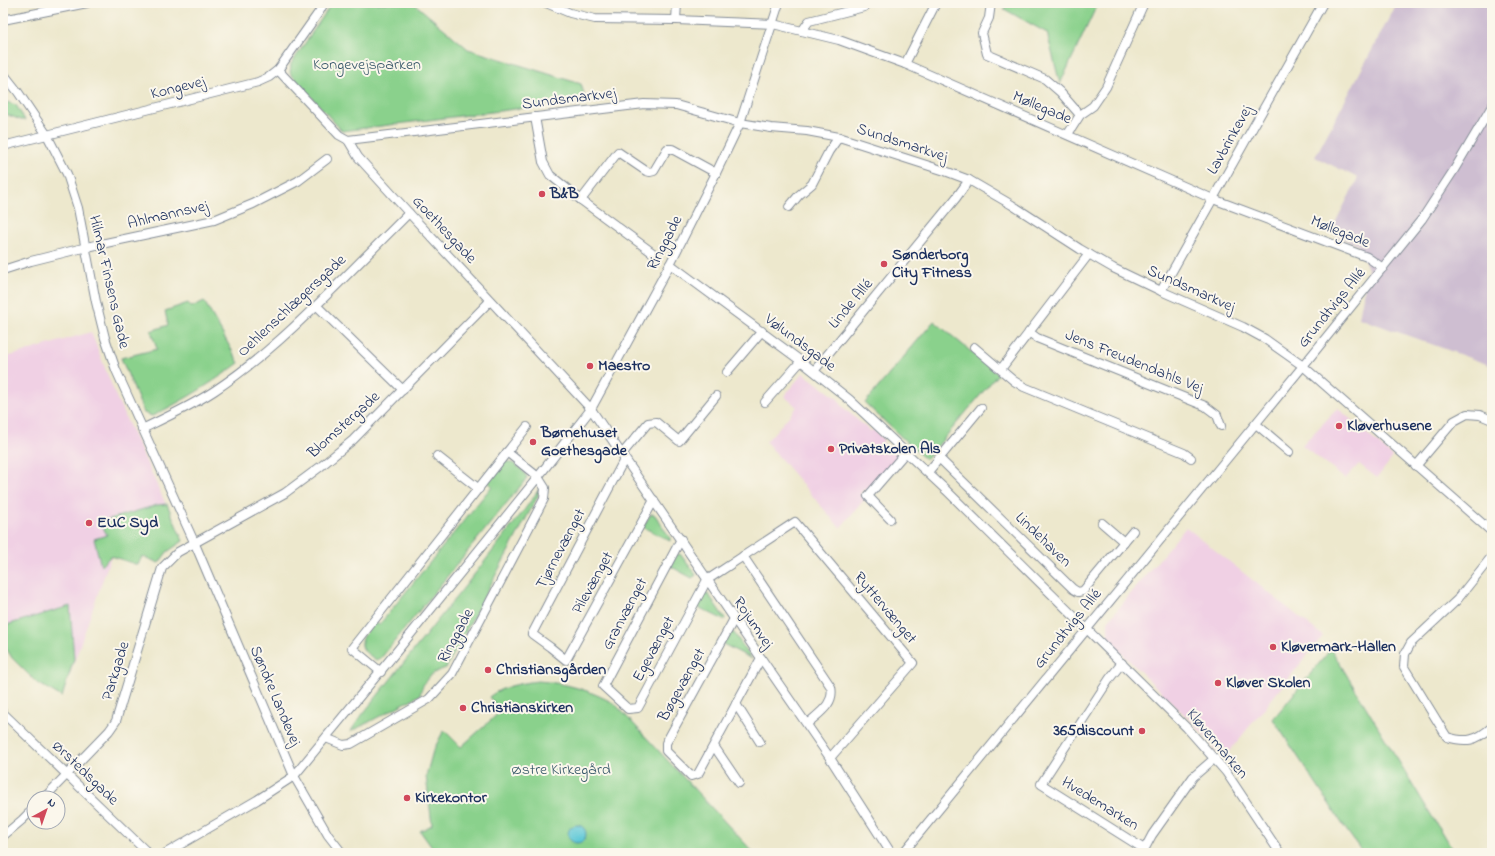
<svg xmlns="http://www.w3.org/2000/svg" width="1495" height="856" font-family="'Indie Flower',sans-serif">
<rect width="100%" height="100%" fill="#fbf7ec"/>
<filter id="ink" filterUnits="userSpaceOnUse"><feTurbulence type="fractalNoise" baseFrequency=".025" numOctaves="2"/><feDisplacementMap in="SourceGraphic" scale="8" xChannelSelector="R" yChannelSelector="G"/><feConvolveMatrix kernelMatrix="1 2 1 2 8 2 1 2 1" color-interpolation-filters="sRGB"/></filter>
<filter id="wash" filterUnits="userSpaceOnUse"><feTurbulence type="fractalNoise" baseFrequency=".012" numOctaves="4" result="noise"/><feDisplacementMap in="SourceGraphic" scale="16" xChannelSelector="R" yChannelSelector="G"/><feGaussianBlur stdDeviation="0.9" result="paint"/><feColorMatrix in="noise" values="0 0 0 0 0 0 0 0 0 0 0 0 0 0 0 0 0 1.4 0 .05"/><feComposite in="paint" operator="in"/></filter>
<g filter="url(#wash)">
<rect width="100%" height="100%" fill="#ede8cd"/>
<g fill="#f0d0e4">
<polygon points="91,332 117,399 183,541 167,552 159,563 142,556 138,565 111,556 62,697 36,682 12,658 3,643 3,358"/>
<polygon points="803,373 838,399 843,407 870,431 874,430 884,440 882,442 898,455 868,492 864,489 860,494 865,499 840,528 766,442 797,407 784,396"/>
<polygon points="1338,408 1393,457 1377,478 1359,464 1345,479 1302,445"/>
<polygon points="1186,527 1323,636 1223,759 1196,726 1108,640 1108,621"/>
</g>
<polygon fill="#cebed1" points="1397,3 1492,3 1492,366 1359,318 1368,269 1357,245 1330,233 1358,178 1315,157"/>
<g fill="#8ad18c" stroke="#528075">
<polygon points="332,3 411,3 416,5 468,49 581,84 586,100 342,131 290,73 291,64"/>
<polygon points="1008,3 1098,3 1060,84 1047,33 1004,9"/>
<polygon points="3,101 16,105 25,120 21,120 3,113"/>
<path d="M204,301L239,363C212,383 183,401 152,416L144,413L121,358L157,349L151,331L168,325L165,311L188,303L192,307Z"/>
<polygon points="934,321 998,374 926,460 865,403"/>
<path d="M504,461C514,462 523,468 527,478L381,658L376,660C373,657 366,654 364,650C357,640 369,629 375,622L379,625L492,486L487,481Z"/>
<path d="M539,489L538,496L446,668C431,672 423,680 420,695L350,732L362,715L481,566L525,509Z"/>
<polygon points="167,504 183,541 167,552 159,563 142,556 138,565 111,556 101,566 94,539 107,535 100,522 157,505"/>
<polygon points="653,514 655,515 670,538 670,541 643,527 650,515"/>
<polygon points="680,554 696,575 692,578 670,566 676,555"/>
<polygon points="706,593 709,595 725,619 724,620 696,606 702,594"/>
<polygon points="70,606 74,659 62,697 36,682 12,658 3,643 3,626"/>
<polygon points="733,632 734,633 752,659 723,644 731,633"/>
<polygon points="1331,649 1448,843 1456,853 1363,853 1347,831 1273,719"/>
<path d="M538,681C566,683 590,690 615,704L754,853H436L420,831L432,825L426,776L433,751L444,730L461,747L501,711L489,697C502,686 522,683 538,681Z"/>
</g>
<circle fill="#5cc7d7" stroke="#3c7b9a" cx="577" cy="834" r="9"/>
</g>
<g filter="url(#ink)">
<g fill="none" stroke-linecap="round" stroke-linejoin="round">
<defs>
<g id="minor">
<polyline points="546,3 570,13 595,19 676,20 773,24 839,40 905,64 1213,199 1367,257 1383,268"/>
<polyline points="991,3 989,18 982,33 987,54 1045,79 1060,92 1080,115"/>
<polyline points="3,20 87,3"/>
<polyline points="676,20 677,3"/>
<polyline points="802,31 809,21 864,7 865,3"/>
<polyline points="905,64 936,3"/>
<polyline points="278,70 339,135 348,140 358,157 409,213 591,409 761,658 830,758 891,853"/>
<polyline points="3,73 18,92 47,135 67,174 78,208 96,302 105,338 116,370 195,544 294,776 328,835 342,853"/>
<polyline points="535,117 543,162 550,175 581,200 653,253"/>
<polyline points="1068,134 1080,115 1093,106 1106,87 1144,3"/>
<polyline points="348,140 644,104 676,105 740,123 771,128 807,131 839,137 945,171 969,180 1012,205 1080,249 1113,268 1161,291 1243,327 1265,339 1303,366 1492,532"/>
<polyline points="3,146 258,82 269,77 278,70 319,12 324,3"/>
<polyline points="581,200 618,152 646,171 650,172 654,171 667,149 672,149 716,173"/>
<polyline points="789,207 799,195 812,184 829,151 839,137"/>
<polyline points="670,264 801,361 850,400 946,490 1187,728 1226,772 1280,853"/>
<polyline points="3,270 31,261 87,247 214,220 253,204 298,181 327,159"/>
<polyline points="1161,291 1323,3"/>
<polyline points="317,306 403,390"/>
<polyline points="1029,332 1037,338 1205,406 1217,415 1221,426"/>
<polyline points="974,347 1014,381 1024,387 1184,453 1191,458"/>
<polyline points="1001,369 1089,254"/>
<polyline points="814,371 956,198 969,180"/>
<polyline points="727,372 762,331"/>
<polyline points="765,402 801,361"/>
<polyline points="1256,424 1289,452"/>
<path d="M142,429C167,417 191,406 214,391C261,360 301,321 340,282C363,259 386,236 409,213"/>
<polyline points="622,454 648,423 656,422 679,441 716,396"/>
<polyline points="437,456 479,489"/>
<polyline points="625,458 532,634 550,647 566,660 654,500"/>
<polyline points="939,458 1073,589 1078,592 1083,591 1133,531"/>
<polyline points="1416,466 1454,421 1467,414 1480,415 1492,420"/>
<polyline points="928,472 981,408"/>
<polyline points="890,519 868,496 906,452"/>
<polyline points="1102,523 1124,542"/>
<polyline points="681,539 603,686 628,709 638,708 707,580 795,522 913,663 830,758"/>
<path d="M743,556L831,687C835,704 819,713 807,724"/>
<path d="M1492,556L1457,600L1411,643L1405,654L1404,667L1447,737C1467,743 1476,741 1492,727"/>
<polyline points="734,619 666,743 666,751 691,776 698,774 761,658"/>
<polyline points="1122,663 1110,678 1041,784 1144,849"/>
<polyline points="381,672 352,648 527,427"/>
<polyline points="736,704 760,742"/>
<polyline points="3,713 148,853"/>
<polyline points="326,738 343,745 351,744 429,699 452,674 544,499 545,488 538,477 507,452"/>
<polyline points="714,746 739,783"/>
<polyline points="44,798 109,731 116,721 162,568 178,552 285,493 320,467 353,440 490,301"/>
<polyline points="3,836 22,820 34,808"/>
<polyline points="1143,852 1152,835 1193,777 1215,758"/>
<polyline points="166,853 257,800 294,776 397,651 538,477 591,409 670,264 716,173 740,123 779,3"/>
<polyline points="903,853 1303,366 1422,219 1454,170 1492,106"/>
</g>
</defs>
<use href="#minor" stroke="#848c96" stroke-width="10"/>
<use href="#minor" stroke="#fff" stroke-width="8"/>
</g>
</g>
<g fill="#d1495b" stroke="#fbf7ec" stroke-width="1.5">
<circle cx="542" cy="194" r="4"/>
<circle cx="884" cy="264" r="4"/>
<circle cx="590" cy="366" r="4"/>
<circle cx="1339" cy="426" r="4"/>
<circle cx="533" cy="442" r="4"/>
<circle cx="831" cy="449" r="4"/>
<circle cx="89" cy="523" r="4"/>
<circle cx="1273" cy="647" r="4"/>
<circle cx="488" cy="670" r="4"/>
<circle cx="1218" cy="683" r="4"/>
<circle cx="463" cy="708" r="4"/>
<circle cx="1142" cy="731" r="4"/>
<circle cx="407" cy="798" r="4"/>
</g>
<g text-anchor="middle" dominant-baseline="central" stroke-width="4" stroke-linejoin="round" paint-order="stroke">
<g font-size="16" fill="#37586a" stroke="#fbf7ec">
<text x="367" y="65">Kongevejsparken</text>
<text x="561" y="770">Østre Kirkegård</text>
</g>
<g font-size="16" fill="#1b2f5e" stroke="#fbf7ec">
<text transform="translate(178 88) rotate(-14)">Kongevej</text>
<text transform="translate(569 99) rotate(-7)">Sundsmarkvej</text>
<text transform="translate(1042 108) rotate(23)">Møllegade</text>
<text transform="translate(1230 140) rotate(-61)">Lavbrinkevej</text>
<text transform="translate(902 143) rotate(18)">Sundsmarkvej</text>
<text transform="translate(168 215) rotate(-13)">Ahlmannsvej</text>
<text transform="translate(444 230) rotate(47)">Goethesgade</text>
<text transform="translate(1340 232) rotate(22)">Møllegade</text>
<text transform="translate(665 243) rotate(-63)">Ringgade</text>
<text transform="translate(109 282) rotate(77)">Hilmar Finsens Gade</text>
<text transform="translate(1191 289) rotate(24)">Sundsmarkvej</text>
<text transform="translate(851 304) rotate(-50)">Linde Allé</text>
<text transform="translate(292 306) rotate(-43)">Oehlenschlægersgade</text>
<text transform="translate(1332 308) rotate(-51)">Grundtvigs Allé</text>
<text transform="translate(800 343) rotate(37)">Vølundsgade</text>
<text transform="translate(1134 362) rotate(22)">Jens Freudendahls Vej</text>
<text transform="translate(344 425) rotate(-42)">Blomstergade</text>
<text transform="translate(1043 540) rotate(44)">Lindehaven</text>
<text transform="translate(561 549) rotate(-62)">Tjørnevænget</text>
<text transform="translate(593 583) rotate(-61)">Pilevænget</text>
<text transform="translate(885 608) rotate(50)">Ryttervænget</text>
<text transform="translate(625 614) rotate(-62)">Granvænget</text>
<text transform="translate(753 623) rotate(56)">Rojumvej</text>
<text transform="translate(1068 629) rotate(-51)">Grundtvigs Allé</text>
<text transform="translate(456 636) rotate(-62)">Ringgade</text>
<text transform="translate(654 649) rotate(-62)">Egevænget</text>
<text transform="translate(116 671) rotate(-73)">Parkgade</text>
<text transform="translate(682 685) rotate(-61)">Bøgevænget</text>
<text transform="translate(275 696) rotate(67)">Søndre Landevej</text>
<text transform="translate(1217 744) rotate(50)">Kløvermarken</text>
<text transform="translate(85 773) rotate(44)">Ørstedsgade</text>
<text transform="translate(1100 804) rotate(32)">Hvedemarken</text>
</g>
<g font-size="16" font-weight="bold" fill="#1b2f5e" stroke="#fbf7ec" text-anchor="start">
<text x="550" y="194">B&amp;B</text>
<text x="892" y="255">Sønderborg<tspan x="892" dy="18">City Fitness</tspan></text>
<text x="598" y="366">Maestro</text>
<text x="1347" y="426">Kløverhusene</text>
<text x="541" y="433">Børnehuset<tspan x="541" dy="18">Goethesgade</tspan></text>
<text x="839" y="449">Privatskolen Als</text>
<text x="97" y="523">EUC Syd</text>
<text x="1281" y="647">Kløvermark-Hallen</text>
<text x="496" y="670">Christiansgården</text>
<text x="1226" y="683">Kløver Skolen</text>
<text x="471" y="708">Christianskirken</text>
<text x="1134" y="731" text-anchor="end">365discount</text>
<text x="415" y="798">Kirkekontor</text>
</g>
</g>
<rect width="1495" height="856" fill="none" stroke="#fbf7ec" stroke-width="16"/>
<g transform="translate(46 810) rotate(40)"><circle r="19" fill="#fbf7ec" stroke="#a1a7b3"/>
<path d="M0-3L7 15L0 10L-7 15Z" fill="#d1495b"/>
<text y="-6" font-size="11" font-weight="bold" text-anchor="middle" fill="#1b2f5e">N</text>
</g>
</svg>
